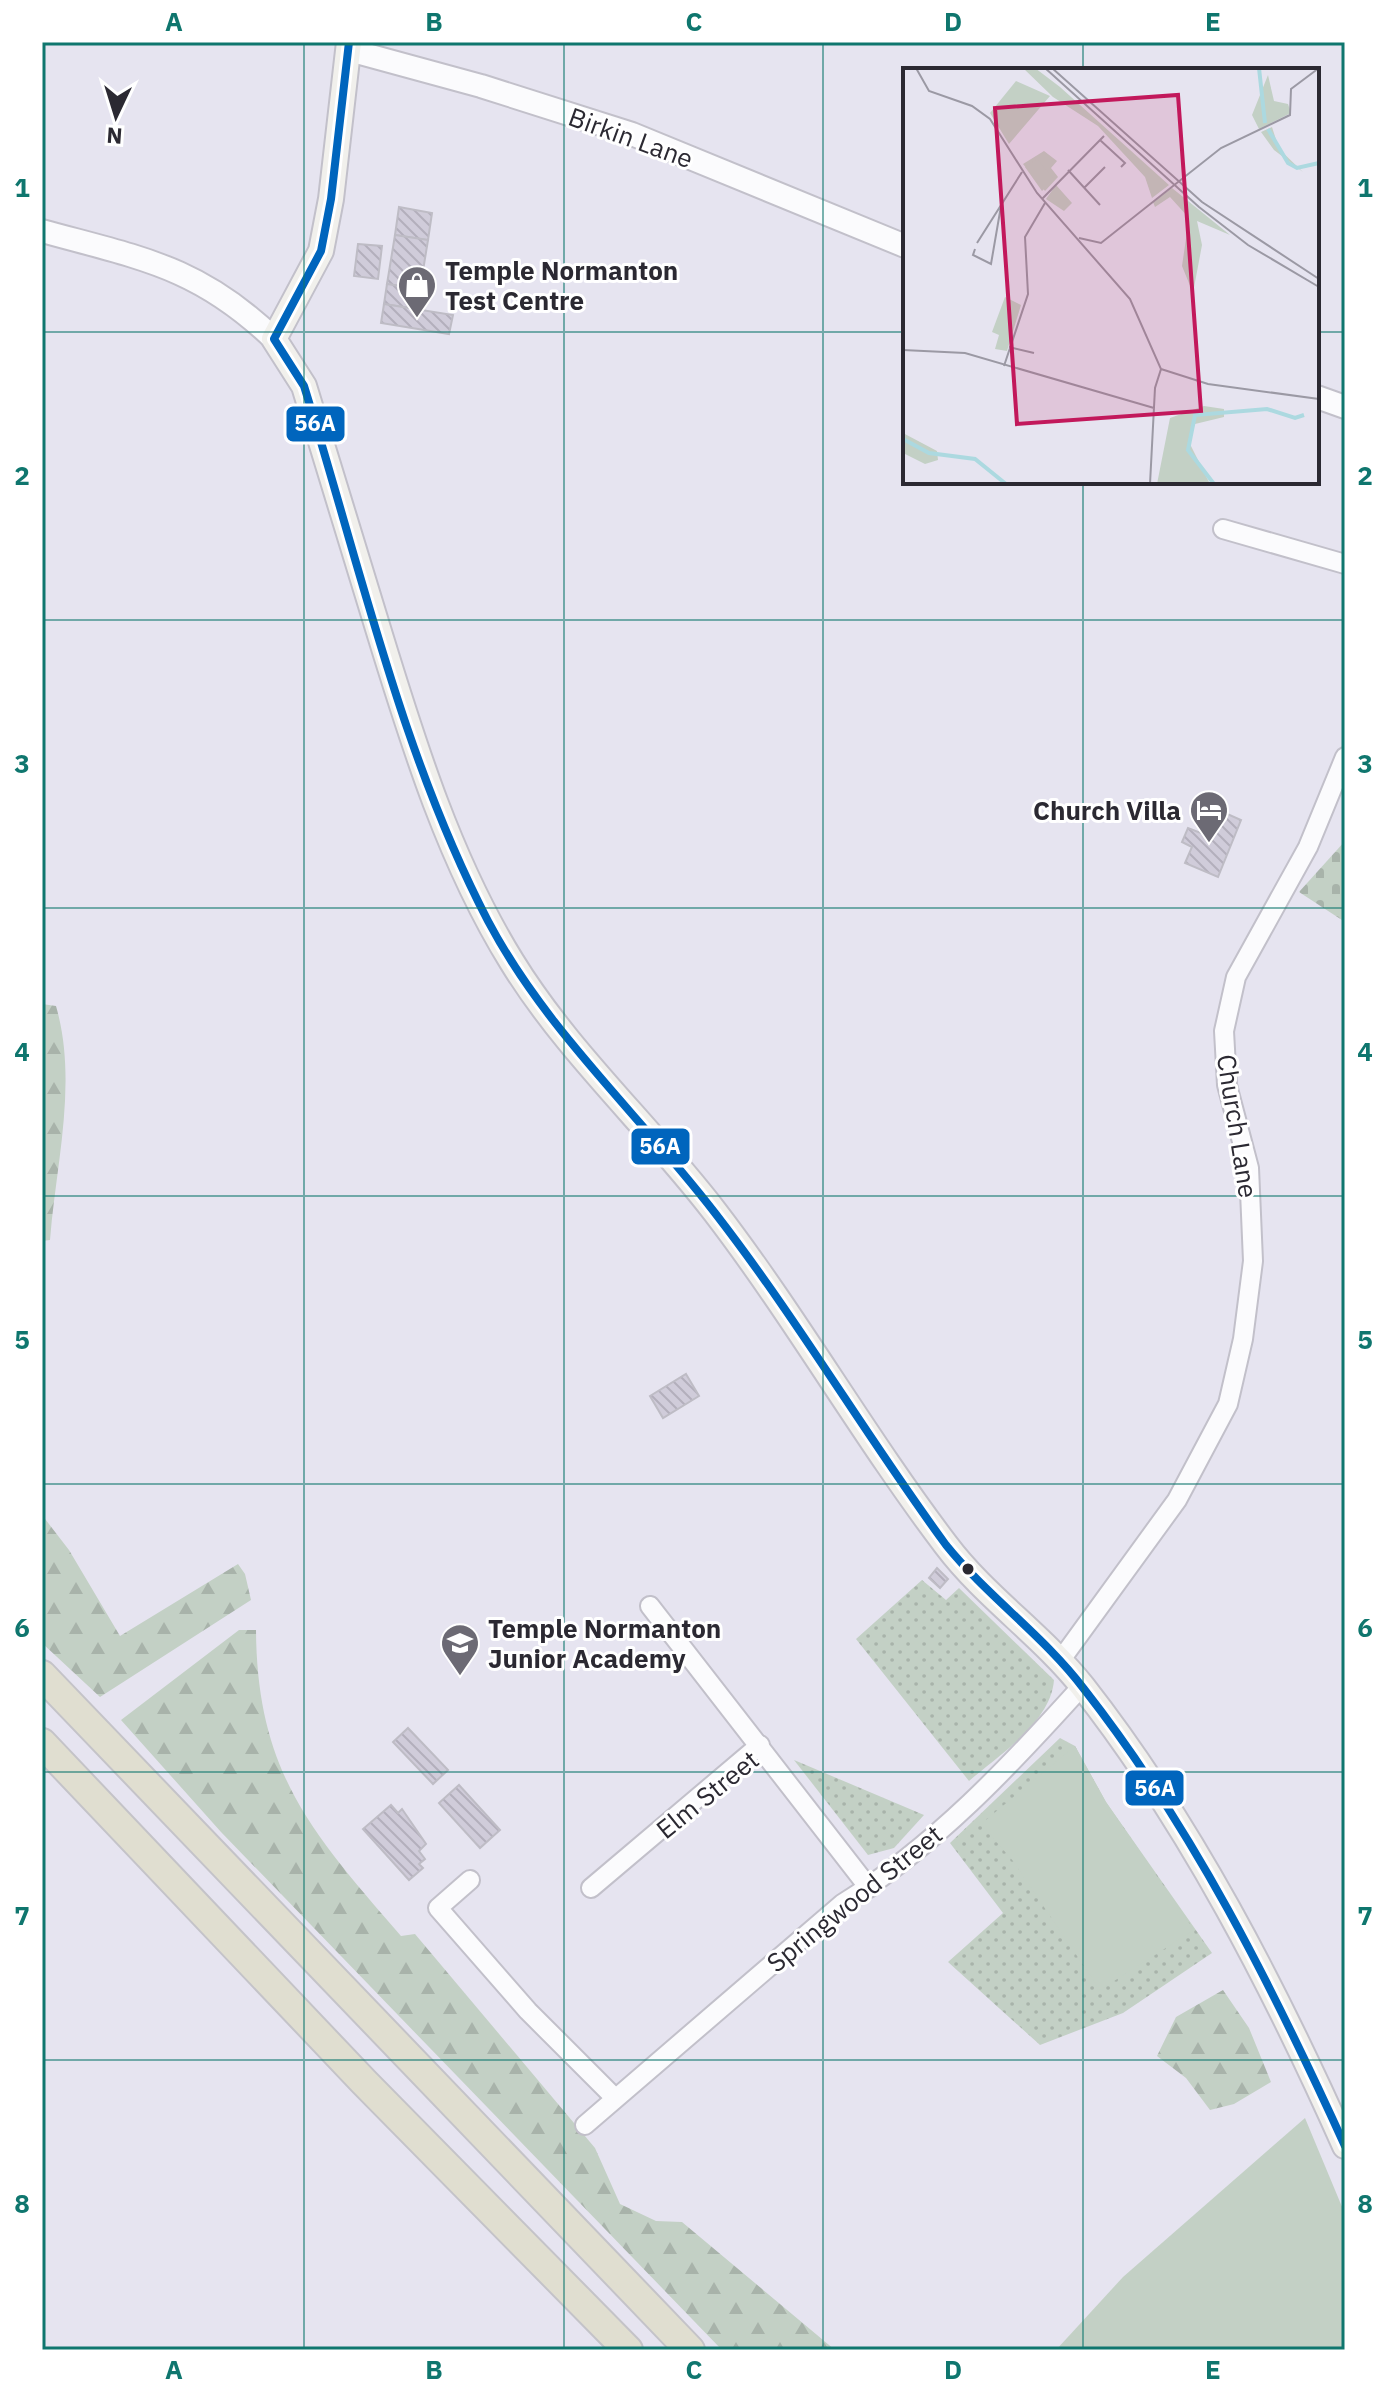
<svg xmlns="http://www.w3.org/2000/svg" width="1387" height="2392" font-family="'IBM Plex Sans',sans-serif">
<defs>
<pattern id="grass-dots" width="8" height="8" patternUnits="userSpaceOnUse" patternTransform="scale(2)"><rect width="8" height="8" fill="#c3d0c5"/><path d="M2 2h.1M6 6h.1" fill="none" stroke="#a8b3aa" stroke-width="1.8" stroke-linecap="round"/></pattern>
<pattern id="forest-firs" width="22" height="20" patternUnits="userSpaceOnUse" patternTransform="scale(2)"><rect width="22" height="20" fill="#c3d0c5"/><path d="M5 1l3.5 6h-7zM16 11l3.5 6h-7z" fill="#a8b3aa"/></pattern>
<pattern id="cemetery-stones" width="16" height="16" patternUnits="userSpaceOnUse" patternTransform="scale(2)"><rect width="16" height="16" fill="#c3d0c5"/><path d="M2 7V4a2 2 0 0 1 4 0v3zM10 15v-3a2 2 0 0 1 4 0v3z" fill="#a8b3aa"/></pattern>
<pattern id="building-back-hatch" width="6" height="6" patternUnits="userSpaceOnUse" patternTransform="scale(2)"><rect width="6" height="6" fill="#d0ccda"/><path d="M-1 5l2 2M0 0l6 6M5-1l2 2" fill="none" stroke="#b3afbc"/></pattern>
</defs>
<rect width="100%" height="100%" fill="#e6e4f0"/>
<g fill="url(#grass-dots)">
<path d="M922,1580L946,1600L959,1588L1054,1680C1051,1722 999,1755 969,1781L856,1639Z"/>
<polygon points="1060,1738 1075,1746 1106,1802 1212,1953 1123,2013 1040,2045 948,1962 1003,1913 950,1843"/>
<polygon points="794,1760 924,1815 894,1848 868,1855"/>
</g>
<g fill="url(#forest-firs)">
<path d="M42,1004L56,1006C78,1082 56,1163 50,1240L42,1241Z"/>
<polygon points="42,1515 69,1550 120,1636 238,1564 245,1574 251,1600 100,1697 42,1643"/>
<path d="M239,1630H256C257,1773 312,1833 401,1936L415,1934L595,2148L620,2204L656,2221L682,2222L835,2350H722L221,1832L121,1720Z"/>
<polygon points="1223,1990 1249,2028 1271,2082 1234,2104 1210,2110 1186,2078 1157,2056 1176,2017"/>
</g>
<polygon fill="url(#cemetery-stones)" points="1345,841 1345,922 1299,892"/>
<g fill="#c3d0c5">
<polygon points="1075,1746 1106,1802 1194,1930 1100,1990 1013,1861 981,1824"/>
<polygon points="1305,2118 1345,2214 1345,2350 1056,2350 1123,2277"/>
</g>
<g fill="url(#building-back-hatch)" stroke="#bebcc5" stroke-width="2">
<polygon points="399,207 432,213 428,240 395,235"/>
<polygon points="395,235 428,240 420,289 387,284"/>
<polygon points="358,244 382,246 378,279 354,276"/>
<polygon points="387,284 420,289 417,309 384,304"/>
<polygon points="384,304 453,315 449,334 381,323"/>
<polygon points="1216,809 1241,820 1218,877 1185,863 1192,847 1182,842 1188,828 1206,835"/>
<polygon points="686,1374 699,1396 663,1418 650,1396"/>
<polygon points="937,1568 948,1579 940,1588 929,1578"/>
<polygon points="408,1728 448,1770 433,1784 393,1742"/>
<polygon points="459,1785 500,1830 480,1848 439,1803"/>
<polygon points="391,1805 398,1813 402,1809 426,1844 419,1851 425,1859 419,1864 423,1868 409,1880 363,1829"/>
</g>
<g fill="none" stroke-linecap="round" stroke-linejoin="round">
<defs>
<g id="minor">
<polyline points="1223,529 1345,564"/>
<polyline points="650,1606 869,1888"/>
<polyline points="1060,1661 1177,1500 1228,1404 1243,1339 1253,1261 1249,1168 1227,1085 1224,1031 1236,977 1308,847 1345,757"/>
<polyline points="470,1880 438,1908 528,2011 615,2098"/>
<polyline points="591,1888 760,1745"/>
<path d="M585,2125L842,1904C935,1846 1010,1766 1082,1686"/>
</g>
<g id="tertiary">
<polyline points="349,50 481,86 632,134 905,246"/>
<path d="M42,231C140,258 198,266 274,339"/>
<polyline points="1317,397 1345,407"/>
</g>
<path id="secondary" d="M349,42L331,199L321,251L274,339L304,386C330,469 355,552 380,635C414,746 450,862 512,962C568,1053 650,1127 715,1212C797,1319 864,1437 946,1545C985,1597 1042,1635 1083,1687C1191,1825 1274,1987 1345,2146"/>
<g id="trunk">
<polyline points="42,1675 690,2350"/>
<polyline points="42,1743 364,2082 628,2350"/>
</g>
</defs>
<use href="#minor" stroke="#c2c0ca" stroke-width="22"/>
<use href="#tertiary" stroke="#c2c0ca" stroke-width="26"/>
<use href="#secondary" stroke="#c2c0ca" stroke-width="28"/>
<use href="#trunk" stroke="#c4c3c8" stroke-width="32"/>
<use href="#minor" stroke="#fbfbfd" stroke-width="18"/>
<use href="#tertiary" stroke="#fbfbfd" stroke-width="22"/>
<use href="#secondary" stroke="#f1f0ec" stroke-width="24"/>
<use href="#trunk" stroke="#e0ded0" stroke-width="28"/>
<defs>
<path id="bus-1" d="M349,42L331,199L321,251L274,339L304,386C360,565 401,754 488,921C546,1031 640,1115 715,1213C798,1320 866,1436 946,1545C988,1597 1044,1636 1084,1689C1193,1828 1272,1986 1345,2146"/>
</defs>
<use href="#bus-1" stroke="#fff" stroke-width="14"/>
<use href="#bus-1" stroke="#0065bd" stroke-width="8"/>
</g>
<path fill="none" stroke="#0f766e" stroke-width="2" stroke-opacity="0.55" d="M304,42V2350M564,42V2350M823,42V2350M1083,42V70M42,332H905M1317,332H1345M1083,482V2350M42,620H1345M42,908H1345M42,1196H1345M42,1484H1345M42,1772H1345M42,2060H1345"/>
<defs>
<symbol id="shop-pin" viewBox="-11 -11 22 30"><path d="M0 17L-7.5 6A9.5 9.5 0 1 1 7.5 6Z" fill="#6c6a74" stroke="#fff"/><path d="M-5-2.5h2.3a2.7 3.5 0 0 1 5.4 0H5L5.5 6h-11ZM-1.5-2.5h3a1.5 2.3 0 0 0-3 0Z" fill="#fff"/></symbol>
<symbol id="hotel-pin" viewBox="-11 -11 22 30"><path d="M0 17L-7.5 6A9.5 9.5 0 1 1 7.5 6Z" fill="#6c6a74" stroke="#fff"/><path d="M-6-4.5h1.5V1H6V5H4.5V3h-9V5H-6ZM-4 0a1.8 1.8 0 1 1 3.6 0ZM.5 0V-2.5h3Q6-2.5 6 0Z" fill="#fff"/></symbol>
<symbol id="school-pin" viewBox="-11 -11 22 30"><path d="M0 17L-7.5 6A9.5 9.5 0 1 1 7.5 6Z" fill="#6c6a74" stroke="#fff"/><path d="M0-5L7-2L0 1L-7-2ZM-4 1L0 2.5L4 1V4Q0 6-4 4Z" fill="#fff"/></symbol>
</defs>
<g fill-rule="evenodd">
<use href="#shop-pin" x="395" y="263" width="44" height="60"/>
<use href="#hotel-pin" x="1187" y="788" width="44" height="60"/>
<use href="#school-pin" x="438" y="1621" width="44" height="60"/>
</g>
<circle fill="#2b2932" stroke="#fff" stroke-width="3" cx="968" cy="1569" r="7"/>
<g text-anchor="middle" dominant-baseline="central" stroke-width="6" stroke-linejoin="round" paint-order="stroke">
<g font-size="26" fill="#2b2932" stroke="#fff">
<text transform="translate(631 137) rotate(20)">Birkin Lane</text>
<text transform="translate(1238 1126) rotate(81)">Church Lane</text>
<text transform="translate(707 1794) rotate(-39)">Elm Street</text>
<text transform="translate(854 1898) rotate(-39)">Springwood Street</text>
</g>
<g font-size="26" font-weight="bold" fill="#2b2932" stroke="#fff" text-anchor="start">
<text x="445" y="270">Temple Normanton<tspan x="445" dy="30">Test Centre</tspan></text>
<text x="1181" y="810" text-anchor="end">Church Villa</text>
<text x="488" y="1628">Temple Normanton<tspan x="488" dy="30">Junior Academy</tspan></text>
</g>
</g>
<g transform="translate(903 68)">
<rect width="416" height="416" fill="#e6e4f0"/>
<path d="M141,83L154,93L148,100L155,109L142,123L120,96ZM153,117L169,135L161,143L143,131Z" fill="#c3d0c5"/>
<path d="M120,0H132L157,19L266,117L249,130L242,109L195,58L150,29ZM365,7L371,33L385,36L388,45L356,61L349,47ZM369,59L376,81L400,104L371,82L358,64ZM269,120L327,167L294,153L299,177L290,225L279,198L286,150L267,129L252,139L250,134ZM301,338L321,341V349L292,356L286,374L307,416H254L267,350ZM0,365L34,383L35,392L22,396L0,385Z" fill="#c3d0c5"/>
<path d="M102,229L118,237L104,283L92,281L96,267L89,264Z" fill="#c3d0c5"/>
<path d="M113,13L147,28L106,76L87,45ZM134,91L151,111L139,123L122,99Z" fill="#c3d0c5"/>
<path fill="none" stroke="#acd9e0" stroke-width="4" d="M356,0L362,55M365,61L385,95L394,100L416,95M0,371L26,385L72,391L103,416M311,416L285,382L292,347L364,341L392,350L401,347"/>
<path fill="none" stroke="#9b99a4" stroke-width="2" d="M13,0L26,23L69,38L87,51L134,125L227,231L258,301L252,320L247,416M142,0L296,139L345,177L416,219M149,0L299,134L416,211M197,72L222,95L218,99M165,102L197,137M181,120L202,99M139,131L201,68M176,170L198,175L318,80L387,47L388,21L416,0M74,175L119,104M72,181L70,187L88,196L98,138M106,279L131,285M0,282L62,285L251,340M101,298L125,226L122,169L142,135M258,301L305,316L416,331"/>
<path fill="#c2185b" fill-opacity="0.15" stroke="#c2185b" stroke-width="4" d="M275,27L298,343L114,356L92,40Z"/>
<rect width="416" height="416" fill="none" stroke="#2b2932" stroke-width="4"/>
</g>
<g stroke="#fff" stroke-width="3">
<rect x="285" y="405" width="61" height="38" rx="8" fill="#0065bd"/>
<rect x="630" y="1127" width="61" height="39" rx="8" fill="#0065bd"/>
<rect x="1124" y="1769" width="61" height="38" rx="8" fill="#0065bd"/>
</g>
<g font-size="22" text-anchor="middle" font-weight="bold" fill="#fff">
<text x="315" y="431">56A</text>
<text x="660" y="1154">56A</text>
<text x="1155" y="1796">56A</text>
</g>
<rect width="1387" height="2392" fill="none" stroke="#ffffff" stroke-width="88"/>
<g transform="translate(116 116) rotate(184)" stroke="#ffffff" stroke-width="6" paint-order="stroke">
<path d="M0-6L14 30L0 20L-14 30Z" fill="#2b2932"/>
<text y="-12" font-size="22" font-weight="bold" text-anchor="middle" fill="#2b2932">N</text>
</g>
<rect x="44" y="44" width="1299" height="2304" fill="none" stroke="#0f766e" stroke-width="3"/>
<g font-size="26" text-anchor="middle" font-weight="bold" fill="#0f766e">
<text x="174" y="31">A</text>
<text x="434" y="31">B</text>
<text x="694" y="31">C</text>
<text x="953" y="31">D</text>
<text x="1213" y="31">E</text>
<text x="22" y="197">1</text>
<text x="1365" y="197">1</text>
<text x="22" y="485">2</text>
<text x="1365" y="485">2</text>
<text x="22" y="773">3</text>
<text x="1365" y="773">3</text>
<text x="22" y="1061">4</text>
<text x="1365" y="1061">4</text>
<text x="22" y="1349">5</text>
<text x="1365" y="1349">5</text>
<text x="22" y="1637">6</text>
<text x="1365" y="1637">6</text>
<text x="22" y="1925">7</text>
<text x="1365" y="1925">7</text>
<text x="22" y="2213">8</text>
<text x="1365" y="2213">8</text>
<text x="174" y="2379">A</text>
<text x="434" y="2379">B</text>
<text x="694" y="2379">C</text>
<text x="953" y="2379">D</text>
<text x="1213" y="2379">E</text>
</g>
</svg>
